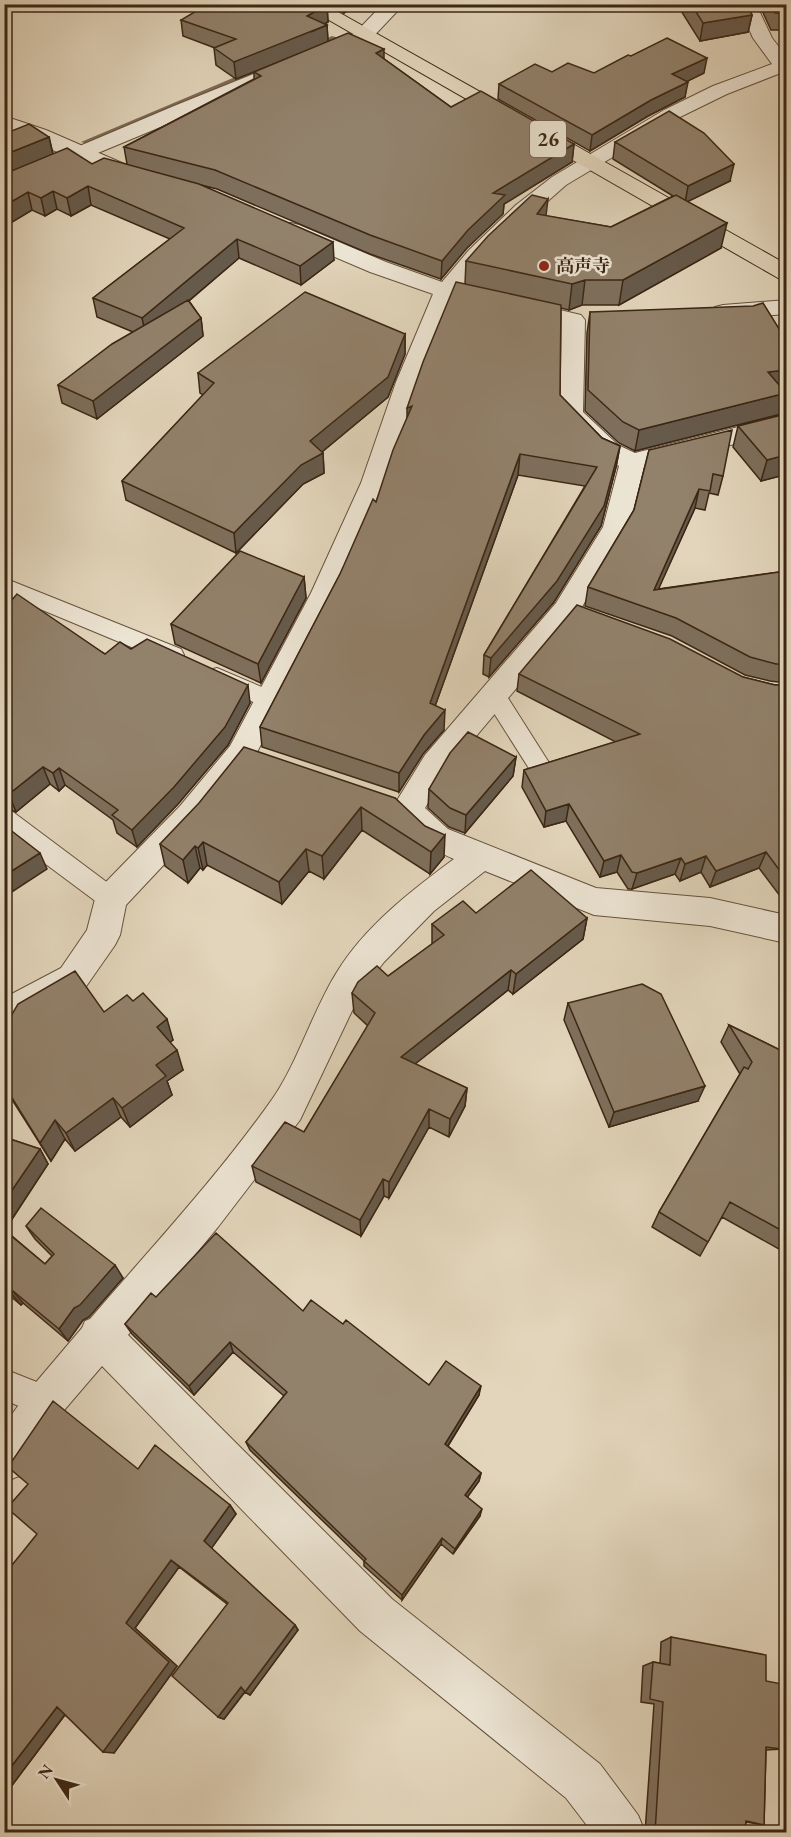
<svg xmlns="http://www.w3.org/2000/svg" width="791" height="1837" font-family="'EB Garamond','Noto Serif JP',serif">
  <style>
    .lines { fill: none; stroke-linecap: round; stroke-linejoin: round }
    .stream { fill: #7e6c56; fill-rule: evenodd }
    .service-casing { stroke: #66523e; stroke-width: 2 }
    .minor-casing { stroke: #66523e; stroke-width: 2 }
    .tertiary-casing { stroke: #66523e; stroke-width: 2 }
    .primary-casing { stroke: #3c2714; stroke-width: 2 }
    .service { fill: #ece4d3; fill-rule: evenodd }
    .minor { fill: #ece4d3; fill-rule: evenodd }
    .tertiary { fill: #ece4d3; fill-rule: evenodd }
    .primary { fill: #e2d5bb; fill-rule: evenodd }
    .wall { fill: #7e6f5c; stroke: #3c2714; stroke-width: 1.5 }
    .shaded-wall { fill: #665a4b; stroke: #3c2714; stroke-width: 1.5 }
    .building { fill: #92816b; stroke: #3c2714; stroke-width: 1.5 }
    .poi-dot { fill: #8f2418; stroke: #ece4d3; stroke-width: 2 }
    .labels { text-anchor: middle; stroke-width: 5; stroke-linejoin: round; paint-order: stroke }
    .far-poi-label { font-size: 18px; font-weight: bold; fill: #3c2714; stroke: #ece4d3; text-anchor: start }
    .shield { fill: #ece4d3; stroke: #71604d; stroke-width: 1.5 }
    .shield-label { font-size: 21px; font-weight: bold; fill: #3c2714 }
  </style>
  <rect width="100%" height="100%" fill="#e2d5bb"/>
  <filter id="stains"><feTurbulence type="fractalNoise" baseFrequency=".00333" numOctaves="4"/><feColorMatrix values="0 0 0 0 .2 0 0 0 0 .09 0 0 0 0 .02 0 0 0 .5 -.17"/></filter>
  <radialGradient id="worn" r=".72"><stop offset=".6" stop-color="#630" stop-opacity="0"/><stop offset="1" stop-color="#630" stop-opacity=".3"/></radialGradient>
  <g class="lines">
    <path class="stream" d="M332 36 339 38 290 61 283 59Z
      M266 64 273 66 88 144 81 142Z"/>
    <defs>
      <path id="service" d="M4 578 181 649 184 655 181 661 173 663 165 661 4 594Z
        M217 668 278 694 281 700 278 706 270 709 262 706 209 682 206 676 209 670Z
        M493 685 501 687 546 758 550 764 546 770 538 773 530 770 485 699 482 693 485 687Z
        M4 809 13 812 120 892 124 899 120 906 111 909 102 906 4 833Z
        M4 1369 57 1390 62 1401 57 1412 46 1417 4 1400Z"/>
      <path id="minor" d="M383 4H404L370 40H356L354 36 356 32Z
        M738 4H756L772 38 786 56V71L727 94 678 118 566 185 532 215 485 260 461 287 476 291 479 296 476 301 468 303 454 299 420 382 387 483 339 593 252 762 202 824 126 905 120 935 115 945 85 988 4 1030V998L61 968 87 930 95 899 99 889 180 806 230 746 311 593 361 483 396 382 433 294 370 272 283 235 280 230 283 225 291 223 299 225 386 262 442 282 469 250 516 205 552 177 664 110 713 86 772 64 753 38Z
        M4 116 46 130 145 173 148 177 145 181C120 188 35 138 4 129Z
        M518 300 581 315 585 320 583 412 618 445 635 453 786 415V431L644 467 629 527 576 617 447 771 425 808 448 829 596 888 710 898 786 915V943L710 926 594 915 485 871 434 911 384 962 361 992 300 1120 218 1227 128 1335 392 1599 600 1764 638 1815 645 1832H592L566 1798 360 1631 102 1366 60 1415 19 1476 4 1482V1425L32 1387 82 1328 85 1321 90 1319C151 1248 219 1175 273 1098 298 1062 313 1010 337 972 365 926 412 890 454 859 429 848 404 835 391 810L425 755 556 603 603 527 619 466 600 457 559 414 561 324 510 312 506 307 510 302Z
        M786 300V314L723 319 715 317 711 312 715 307 723 305Z"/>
      <path id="tertiary" d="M363 30 370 32 372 36 370 40 4 192V178L174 106Z"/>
      <path id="primary" d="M301 4H324L786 264V280L778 278Z"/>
    </defs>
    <use href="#service" class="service-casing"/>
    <use href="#minor" class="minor-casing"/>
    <use href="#tertiary" class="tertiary-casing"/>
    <use href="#primary" class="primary-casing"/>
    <use href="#service" class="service"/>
    <use href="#minor" class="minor"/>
    <use href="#tertiary" class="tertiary"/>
    <use href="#primary" class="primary"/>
  </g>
  <path class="wall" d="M329 4H358L344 13Z
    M678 4H747L752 15 748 32 700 41 678 6Z
    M759 4H786V30H771Z
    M327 5 328 22 324 24 327 25 328 42 384 59 451 107 574 144 572 162 504 204 503 214 467 248 441 279 370 254 217 189 201 185 334 260 301 285 239 258 189 301 201 318 203 336 97 419 62 403 58 385 133 332 97 317 93 298 170 239 91 205 71 216 57 209 45 216 32 210 4 227V134L49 137 53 154 92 164H127L124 147 254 79V72L323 44 236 79 216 65 214 48H215L183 36 181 20Z
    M552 72 594 73H704L687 81 685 97 648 116 590 151 498 99 499 84Z
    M615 142 730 181 688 201 721 248 619 305H582L569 310 561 308 560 395 602 438 620 446 616 467 601 526 554 602 489 677 483 674 484 655 585 486 518 475 435 706 444 730 423 754 399 792 262 747 260 727 340 574 376 502 465 284 466 261 546 216 611 227 673 196 613 159Z
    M590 312 784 390 781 414 635 451 619 443 585 411 587 333Z
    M405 334V354L388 397 322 452 323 453 324 473 303 484 236 553 126 500 122 481 203 395 200 393 198 373Z
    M786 414V477L784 475 761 481 733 447 738 426Z
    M649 450 723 476 718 495 709 493 705 510 695 508 658 589 786 571V683L770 681 745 675 672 636 585 606 588 587 634 510Z
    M304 577 306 598 261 683 175 644 171 624Z
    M4 597 105 654 131 649 250 703 228 745 178 804 137 847 117 833 113 820 65 785 59 791 50 784 16 812 4 808Z
    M519 674 743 677 775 685H786V904L759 868 710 887 701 872 680 881 675 874 632 889H628L617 872 600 877 566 821 544 827 522 787 524 770 616 742 517 691Z
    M516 757 513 776 465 833 449 827 428 808 429 789Z
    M395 798 444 857 430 874 362 830 324 879 309 871 282 904 207 865 203 870 200 868 188 883 165 866 160 844Z
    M476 913 587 918 583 939 513 994 508 990 415 1064 467 1088 465 1106 449 1137 429 1127 389 1198 384 1196 361 1236 256 1182 252 1166 304 1132 368 1026 354 1013 352 993 388 976 432 944V924Z
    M133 1001 173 1040 170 1042 183 1070 167 1081 172 1095 130 1127 121 1117 75 1151 65 1139 51 1161 4 1087V1028L104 1012Z
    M568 1003 698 1101 609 1127 564 1020Z
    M729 1025 786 1053V1253L722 1217 700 1256 652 1227 659 1212 740 1074 721 1042Z
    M4 1137 40 1149 48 1164 5 1230 45 1264 52 1256 35 1239 26 1226 123 1278 89 1317 83 1320 68 1341 23 1303 21 1305 4 1291Z
    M156 1297 303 1311 343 1324 429 1385 479 1395 448 1446 481 1473 479 1481 467 1497 480 1516 453 1554 441 1544 402 1600 364 1566V1561L250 1450 246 1442 284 1396 233 1352 194 1395 132 1334 125 1324Z
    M138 1469 230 1505 236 1514 211 1548 295 1625 298 1630 250 1695 245 1692 224 1719 218 1717 227 1604 179 1567 135 1628 177 1666 114 1753 65 1715 10 1788Z
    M671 1637 766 1681 782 1749 766 1750 764 1825 746 1822 745 1833H645L654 1704 641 1702 643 1666 653 1662 660 1663 661 1642Z"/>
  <path class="shaded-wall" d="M344 4H358L344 13Z
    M327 5 328 22 311 32 327 25 328 42 236 79 234 62 307 16Z
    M752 15 748 32 700 41 703 23Z
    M384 49V67L376 53Z
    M707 58 704 73 670 90 672 74Z
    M688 82 685 97 648 116 590 151 592 135 651 100Z
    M49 137 53 155 4 175V155Z
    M574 144 572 162 504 204 503 214 467 248 441 279 442 261 493 193Z
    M734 164 730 181 685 203 688 186Z
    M88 186 91 205 71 216 67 198Z
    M53 191 57 209 45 216 41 198Z
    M28 192 32 210 4 227V206Z
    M548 199 545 224 537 214Z
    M727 223 721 248 619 305 623 280Z
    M237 239 239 258 146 337 142 318Z
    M333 242 334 260 301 285 300 266Z
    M585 280 582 305 569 310 572 284Z
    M201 318 203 336 97 419 93 401Z
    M405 334V354L388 397 317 456 323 453 324 473 303 484 236 553 234 533 310 441Z
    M786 370V390L763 393 768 372Z
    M786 393 781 414 635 451 639 430Z
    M412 406 407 429V408Z
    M620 446 616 467 601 526 554 602 489 677 491 658Z
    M520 454 518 475 429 723 430 703Z
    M786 455V467L784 475 761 481 767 460Z
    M699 489 695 508 650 608 654 590Z
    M304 577 306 598 261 683 258 664Z
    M248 685 250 703 228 745 178 804 137 847 132 830Z
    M445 710 444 730 423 754 399 792V773L424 735Z
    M516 757 513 776 465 833 466 815Z
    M43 767 50 784 16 812 9 794Z
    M59 768 65 785 59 791 53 773Z
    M569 804 566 821 544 827 546 811Z
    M361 807 362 830 324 879 322 856Z
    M445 835 444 857 430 874 431 852Z
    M203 842 207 865 203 870 198 848Z
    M195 846 200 868 188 883 183 860Z
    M306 849 309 871 282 904 279 882Z
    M766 852 759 868 710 887 716 871Z
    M40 853 47 869 4 897V876Z
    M621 855 617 872 600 877 604 861Z
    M706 856 701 872 680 881 685 864Z
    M681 858 675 874 632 889 637 873Z
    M587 918 583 939 513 994 516 974Z
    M511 970 508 990 400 1076 401 1057Z
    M167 1019 173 1040 163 1048 157 1027Z
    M177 1050 183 1070 167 1081 172 1095 130 1127 122 1108 156 1065Z
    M705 1086 698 1101 609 1127 614 1112Z
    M467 1088 465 1106 449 1137 450 1119Z
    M113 1098 121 1117 75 1151 66 1133Z
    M429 1109V1127L389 1198V1182Z
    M55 1120 65 1139 51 1161 40 1143Z
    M40 1149 48 1164 4 1231V1202Z
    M383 1179 384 1196 361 1236 360 1220Z
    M115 1265 123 1278 89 1317 83 1320 68 1341 59 1329 74 1308Z
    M13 1291 23 1303 21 1305 11 1293Z
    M230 1342 233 1352 194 1395 189 1386Z
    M481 1386 479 1395 444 1452 445 1444Z
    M481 1473 479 1481 464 1502 465 1495Z
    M230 1505 236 1514 211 1549 204 1541Z
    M482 1509 480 1516 453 1554 455 1549Z
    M442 1538 441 1544 402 1600V1595Z
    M171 1560 179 1567 135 1628 177 1666 114 1753 103 1752 126 1623Z
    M295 1625 298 1630 250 1695 245 1692Z
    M241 1687 246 1690 224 1719 218 1717Z
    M57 1707 69 1709 10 1788H4V1776Z"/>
  <path class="building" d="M208 4H326L327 5 307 16 327 25 234 62 214 48 236 39 181 20Z
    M691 4H747L752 15 703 23Z
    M770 4H786V13H775Z
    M348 33 384 49 376 53 451 107 481 91 574 144 493 193 505 195 468 230 442 261 370 235 215 170 124 147 261 76 254 72Z
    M667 38 707 58 672 74 688 82 651 100 592 135 499 84 535 64 552 72 568 63 594 73 628 55 631 56Z
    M669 111 704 133 734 164 688 186 615 142Z
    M29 124 49 137 4 155V134Z
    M67 148 92 164 104 158 199 184 333 242 300 266 237 239 142 318 93 298 184 228 88 186 67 198 53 191 41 198 28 192 4 206V174Z
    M532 195 548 199 537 214 611 227 676 195 727 223 623 280H585L572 284 466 261 488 236Z
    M456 282 561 305 560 395 602 438 620 446 604 506 557 581 491 658 484 655 597 467 520 454 430 703 445 710 424 735 399 773 260 727 340 574 373 499 376 502 393 450 412 406 407 408 423 362Z
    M305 292 405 334 388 377 310 441 323 453 301 465 234 533 122 481 214 383 198 373Z
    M188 300 201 318 93 401 58 385 112 344Z
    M763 303 786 340V370L768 372 786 393 639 430 623 422 588 390 590 312 753 306Z
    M786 414V455L767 460 738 426Z
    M732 430 723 476 713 474 710 491 699 489 654 590 786 571V664H776L750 657 676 618 588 587 634 510 649 450Z
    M240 551 304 577 258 664 171 624Z
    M17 594 105 654 120 642 131 649 147 639 248 685 225 727 174 787 132 830 112 815 118 810 59 768 53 773 43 767 9 794 4 793V597L11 601Z
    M577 605 670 639 743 677 775 685H786V879L766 852 716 871 706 856 685 864 681 858 637 873 632 872 621 855 604 861 569 804 546 811 524 770 640 734 519 674Z
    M468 732 516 757 466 815 450 808 429 789 450 753Z
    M244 747 395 798 425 826 445 835 431 852 361 807 322 856 306 849 279 882 203 842 198 848 195 846 183 860 160 844 199 803Z
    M4 825 40 853 4 876Z
    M531 870 587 918 516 974 511 970 401 1057 467 1088 450 1119 429 1109 389 1182 383 1179 360 1220 252 1166 285 1122 304 1132 375 1013 352 993 358 982 377 966 388 976 444 935 432 924 463 901 476 913Z
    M75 971 104 1012 127 995 133 1001 143 993 167 1019 157 1027 177 1050 156 1065 166 1076 122 1108 113 1098 66 1133 55 1120 40 1143 4 1085V1028L18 1004Z
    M642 984 661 994 705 1086 614 1112 568 1003Z
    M729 1025 786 1053V1233L730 1202 708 1242 659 1212 744 1067 748 1069 752 1062Z
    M4 1137 40 1149 4 1202Z
    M41 1208 115 1265 80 1305 74 1308 59 1329 13 1291 11 1293 4 1287V1230L45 1264 54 1254 26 1226Z
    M216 1233 303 1311 311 1300 343 1324 346 1320 429 1385 446 1361 481 1386 445 1444 481 1473 465 1495 482 1509 455 1549 442 1538 402 1595 364 1561 366 1559 246 1442 287 1392 230 1342 189 1386 125 1324 151 1293 156 1297Z
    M53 1401 138 1469 155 1445 230 1505 204 1541 295 1625 245 1692 241 1687 218 1717 172 1676 228 1603 171 1560 126 1623 169 1662 103 1752 57 1707 4 1776V1575L37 1534 7 1508 28 1484 8 1467Z
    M671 1637 766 1655V1681L782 1684V1749L766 1747 764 1825 746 1821 745 1833H655L663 1702 650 1699 653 1662 670 1665Z"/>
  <circle class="poi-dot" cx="544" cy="266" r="6"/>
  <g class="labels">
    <g class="far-poi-label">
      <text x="556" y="272">高声寺</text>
    </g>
    <rect class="shield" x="530" y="121" width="36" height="36" rx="4.5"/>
    <g class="shield-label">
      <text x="548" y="146">26</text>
    </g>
  </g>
  <rect width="791" height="1837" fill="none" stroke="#e2d5bb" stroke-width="24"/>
  <rect x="6" y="6" width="779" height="1825" fill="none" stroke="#3c2714" stroke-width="3"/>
  <rect x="12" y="12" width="767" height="1813" fill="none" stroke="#3c2714" stroke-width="1.5"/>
  <g transform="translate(57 1780) rotate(306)" stroke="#ece4d3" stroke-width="4.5" paint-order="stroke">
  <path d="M0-4.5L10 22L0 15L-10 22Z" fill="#3c2714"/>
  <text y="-9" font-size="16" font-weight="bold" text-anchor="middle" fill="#3c2714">N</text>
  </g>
  <rect width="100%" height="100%" filter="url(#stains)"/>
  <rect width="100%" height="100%" fill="url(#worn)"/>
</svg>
